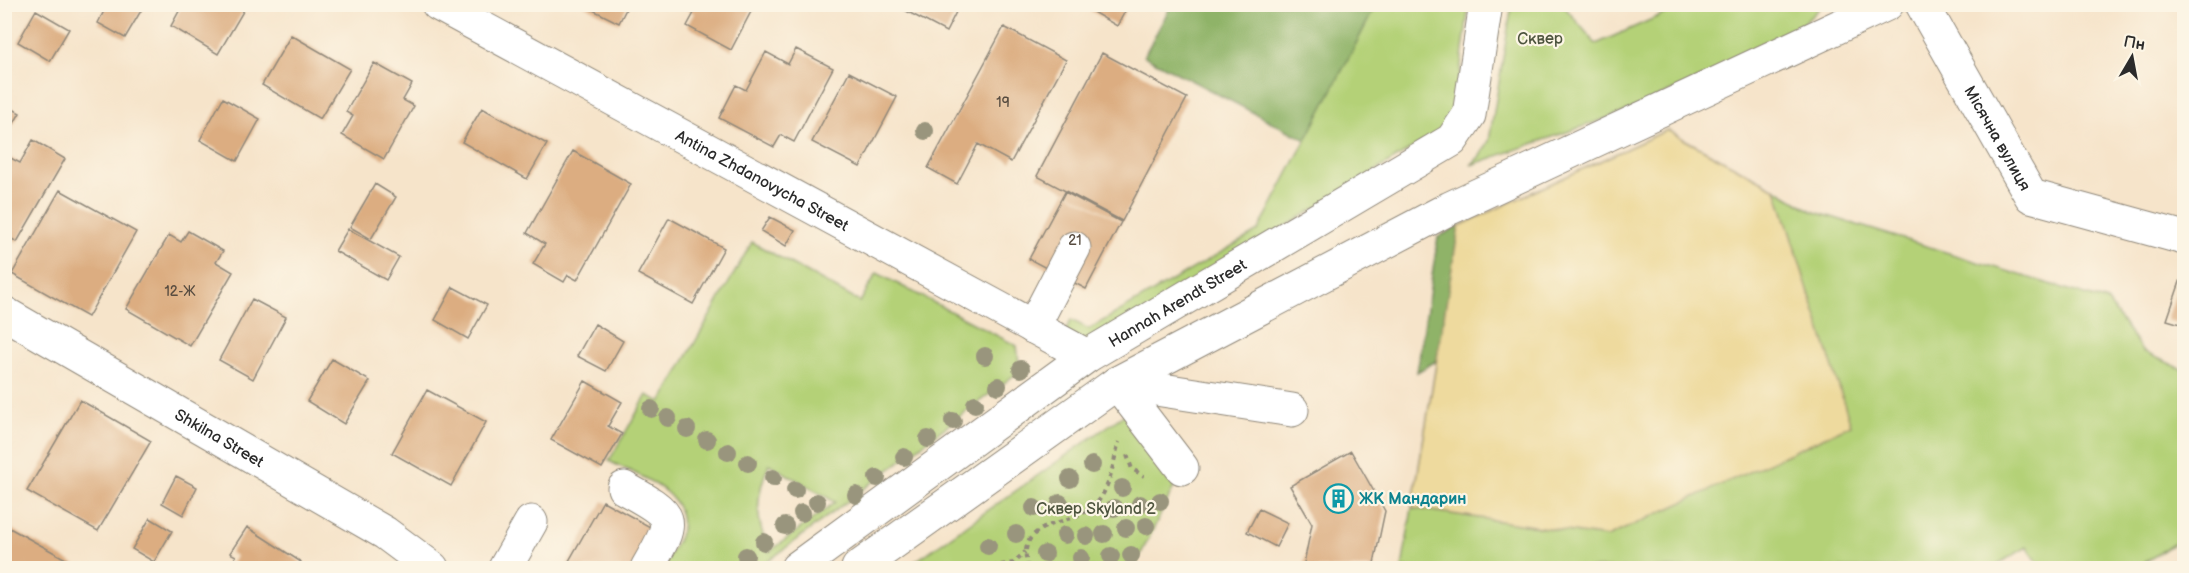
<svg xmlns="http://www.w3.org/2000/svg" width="2189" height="573" font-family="'Balsamiq Sans',sans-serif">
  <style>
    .green { fill: #b4d177; stroke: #707e51; stroke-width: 1.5; fill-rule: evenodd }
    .forest { fill: #8fb368; stroke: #5d6f4a; stroke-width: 1.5 }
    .sand { fill: #eeda9e; stroke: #8c8264; stroke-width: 1.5 }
    .building { fill: #dcad81 }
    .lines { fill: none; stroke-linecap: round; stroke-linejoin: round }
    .minor-casing { stroke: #90887a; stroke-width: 35 }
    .path { stroke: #90887a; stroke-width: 4; stroke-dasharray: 4.5 4.5; stroke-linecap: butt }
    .minor { stroke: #fff; stroke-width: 33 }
    .tree { fill: #99957d }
    .labels { text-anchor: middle; stroke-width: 4.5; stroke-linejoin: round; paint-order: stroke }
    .number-label { font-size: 14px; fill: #574c40 }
    .park-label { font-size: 16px; fill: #4d543e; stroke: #fcf5e5 }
    .street-label { font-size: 16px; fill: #2b2b2b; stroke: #fcf5e5 }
    .culture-label { font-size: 16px; font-weight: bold; fill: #0d838f; stroke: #fcf5e5; text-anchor: start }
  </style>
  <rect width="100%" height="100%" fill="#fcf5e5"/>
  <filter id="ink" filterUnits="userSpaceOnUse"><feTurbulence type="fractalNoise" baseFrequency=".0167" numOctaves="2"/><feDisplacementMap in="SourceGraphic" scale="12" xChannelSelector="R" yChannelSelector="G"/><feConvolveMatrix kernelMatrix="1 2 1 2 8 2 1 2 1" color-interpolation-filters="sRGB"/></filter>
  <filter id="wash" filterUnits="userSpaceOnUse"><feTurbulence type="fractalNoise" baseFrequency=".008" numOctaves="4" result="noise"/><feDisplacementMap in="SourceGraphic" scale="24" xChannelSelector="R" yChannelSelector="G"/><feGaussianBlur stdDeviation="1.35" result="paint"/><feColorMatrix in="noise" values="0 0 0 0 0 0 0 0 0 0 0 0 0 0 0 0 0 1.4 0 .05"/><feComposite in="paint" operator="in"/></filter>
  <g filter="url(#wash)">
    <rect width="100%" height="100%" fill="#f6e4ca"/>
    <path class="green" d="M1376 5H1469L1454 118 1440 131 1089 348 1064 334 1071 320 1089 329 1258 231Z
      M1512 5H1563L1596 44 1684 5H1823L1785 41 1622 113 1471 165 1480 156 1489 141Z
      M1776 189 1812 211 2108 302 2142 351 2184 370V537L2136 568H2042L2027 547 1991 568H1402L1412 508 1607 537 1850 425Z
      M752 242 860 302 877 273 1017 346 1019 363 1025 367 759 568H660C666 558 679 543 681 531 688 490 638 476 609 461L647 395 661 402ZM769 464 835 502 769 552C755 518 755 497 769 464Z
      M1128 412 1178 479 1134 568H924L913 563Z"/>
    <path class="forest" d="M1172 4H1376V5L1306 140 1144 56Z
      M1459 226 1438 360 1417 372 1438 237Z"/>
    <path class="sand" d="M1667 130 1776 189 1851 425 1607 537 1412 508 1459 226Z"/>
    <g id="blocks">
      <path class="building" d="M97 4H145L125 38 98 23 105 9Z
        M183 4H239L245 8 218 54 171 26Z
        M677 4H755L731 50 687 26 694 13Z
        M893 4H960L946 32Z
        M1079 4H1129L1117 26Z
        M583 5H628L619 23Z
        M36 10 69 29 50 61 18 42Z
        M1004 27 1066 60 1011 162 978 144 957 184 928 168Z
        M291 35 350 69 320 119 262 85Z
        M796 49 833 68 794 142 781 135 774 147 719 118 736 85 746 90 766 52 788 64Z
        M1102 53 1187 98 1122 221 1037 176Z
        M374 63 412 84 403 100 414 106 384 159 342 135 353 116 346 112Z
        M849 72 897 97 860 167 812 142Z
        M223 98 260 119 237 161 200 140Z
        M4 104 20 113 4 140Z
        M482 108 547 144 527 179 462 142Z
        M33 140 65 159 17 242 5 235V155L20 163Z
        M573 151 631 184 577 280 568 275 564 282 533 264 545 244 527 233Z
        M375 184 396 197 371 239 350 227Z
        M60 190 136 232 88 317 12 274Z
        M1065 192 1121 222 1086 289 1029 259Z
        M770 217 795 230 786 246 761 231Z
        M669 218 724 248 693 304 638 274Z
        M348 229 399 257 386 280 335 251Z
        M188 231 223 251 216 262 233 272 190 346 126 309 169 235 181 242Z
        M2184 270V325L2167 320Z
        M453 287 487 305 468 339 435 320Z
        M252 299 286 317 253 379 219 360Z
        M595 324 623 341 606 371 577 356Z
        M332 359 370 381 344 424 307 401Z
        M585 381 622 402 608 426 622 434 602 468 551 440Z
        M427 390 486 422 451 486 392 453Z
        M80 400 151 441 98 531 27 491Z
        M1351 451 1385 511 1373 568H1303L1312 524 1290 486Z
        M176 476 197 487 183 515 162 503Z
        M603 501 652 528 638 568H565Z
        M1259 509 1288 523 1276 547 1247 532Z
        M150 518 172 531 154 562 132 549Z
        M4 525 82 568H4Z
        M247 527 301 562 296 568H229L236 556 230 553Z"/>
    </g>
  </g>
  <g filter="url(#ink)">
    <use href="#blocks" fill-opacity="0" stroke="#90887a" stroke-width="1.5"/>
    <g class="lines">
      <defs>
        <g id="minor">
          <path id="s1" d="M438 4 1087 356"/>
          <path id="s2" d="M1922 4 2031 196 2184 238"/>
          <path id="s3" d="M4 313 385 533 432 568"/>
          <path d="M1033 327 1074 248"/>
          <path d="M1117 383 1292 410"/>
          <path d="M1117 383 1182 468"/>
          <path d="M624 488C675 516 677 517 647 568"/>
          <path d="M505 568 531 522"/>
          <path id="s4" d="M797 568 1087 356 1452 140 1469 115 1486 4"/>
          <path d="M858 568 1117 383 1450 208 1887 4"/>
        </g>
      </defs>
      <use href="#minor" class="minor-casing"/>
      <path class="path" d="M1127 455 1132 469 1144 476
        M983 568 1013 563 1025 552
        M1028 568C1014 519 1070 527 1094 506 1110 491 1113 462 1119 442"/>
      <use href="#minor" class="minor"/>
    </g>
    <g class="tree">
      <circle cx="925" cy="131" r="9"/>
      <circle cx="985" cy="356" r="9"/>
      <circle cx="1021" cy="369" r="9"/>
      <circle cx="998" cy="386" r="9"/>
      <circle cx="975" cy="404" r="9"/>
      <circle cx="651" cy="409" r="9"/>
      <circle cx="668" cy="418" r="9"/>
      <circle cx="953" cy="421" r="9"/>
      <circle cx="687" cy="429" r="9"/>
      <circle cx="928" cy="439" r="9"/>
      <circle cx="707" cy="440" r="9"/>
      <circle cx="728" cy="452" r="9"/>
      <circle cx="904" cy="457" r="9"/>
      <circle cx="748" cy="463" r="9"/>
      <circle cx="1092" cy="465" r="9"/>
      <circle cx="773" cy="478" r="9"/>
      <circle cx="877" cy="478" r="9"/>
      <circle cx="1070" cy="479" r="9"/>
      <circle cx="1122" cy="488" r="9"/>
      <circle cx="795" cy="490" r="9"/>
      <circle cx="856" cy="495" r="9"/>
      <circle cx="1160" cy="501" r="9"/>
      <circle cx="817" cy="502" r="9"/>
      <circle cx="1060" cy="503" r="9"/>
      <circle cx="1140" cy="504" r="9"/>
      <circle cx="1034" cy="508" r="9"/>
      <circle cx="1114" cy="508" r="9"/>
      <circle cx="802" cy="513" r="9"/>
      <circle cx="785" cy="526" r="9"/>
      <circle cx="1146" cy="526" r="9"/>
      <circle cx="1126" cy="528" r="9"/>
      <circle cx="1016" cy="534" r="9"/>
      <circle cx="1104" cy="534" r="9"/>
      <circle cx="1065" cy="535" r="9"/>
      <circle cx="1086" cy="536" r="9"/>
      <circle cx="764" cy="542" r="9"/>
      <circle cx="988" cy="546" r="9"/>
      <circle cx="1045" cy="554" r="9"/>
      <circle cx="1131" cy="555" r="9"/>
      <circle cx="746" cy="556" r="9"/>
      <circle cx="1111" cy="556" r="9"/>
      <circle cx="1081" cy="558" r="9"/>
    </g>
  </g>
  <defs>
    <symbol id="building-ring" viewBox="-11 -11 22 22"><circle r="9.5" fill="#fcf5e5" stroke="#0f9aa8" stroke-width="1.5"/><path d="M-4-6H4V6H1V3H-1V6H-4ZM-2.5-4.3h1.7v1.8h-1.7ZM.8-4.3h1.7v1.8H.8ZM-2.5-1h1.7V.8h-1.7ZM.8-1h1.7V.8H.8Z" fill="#0f9aa8"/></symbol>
  </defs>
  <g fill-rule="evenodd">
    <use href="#building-ring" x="1322" y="482" width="33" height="33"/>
  </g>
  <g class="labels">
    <g class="number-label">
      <text x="1003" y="107">19</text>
      <text x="1075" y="245">21</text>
      <text x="180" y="296">12-Ж</text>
    </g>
    <g class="park-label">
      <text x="1540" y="44">Сквер</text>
      <text x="1096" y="514">Сквер Skyland 2</text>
    </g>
    <g class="street-label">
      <text dy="6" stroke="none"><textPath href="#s2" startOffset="154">Місячна вулиця</textPath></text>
      <text dy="6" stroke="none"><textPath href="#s1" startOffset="369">Antina Zhdanovycha Street</textPath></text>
      <text dy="6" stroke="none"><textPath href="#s4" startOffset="464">Hannah Arendt Street</textPath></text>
      <text dy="6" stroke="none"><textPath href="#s3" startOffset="249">Shkilna Street</textPath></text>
    </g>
    <g class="culture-label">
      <text x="1359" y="504">ЖК Мандарин</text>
    </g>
  </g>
  <rect width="2189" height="573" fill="none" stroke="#fcf5e5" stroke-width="24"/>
  <g transform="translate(2132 57) rotate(10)" stroke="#fcf5e5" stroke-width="4.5" paint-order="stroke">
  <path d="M0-4.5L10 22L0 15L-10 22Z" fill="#2b2b2b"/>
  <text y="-9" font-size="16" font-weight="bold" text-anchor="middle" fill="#2b2b2b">Пн</text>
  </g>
</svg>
